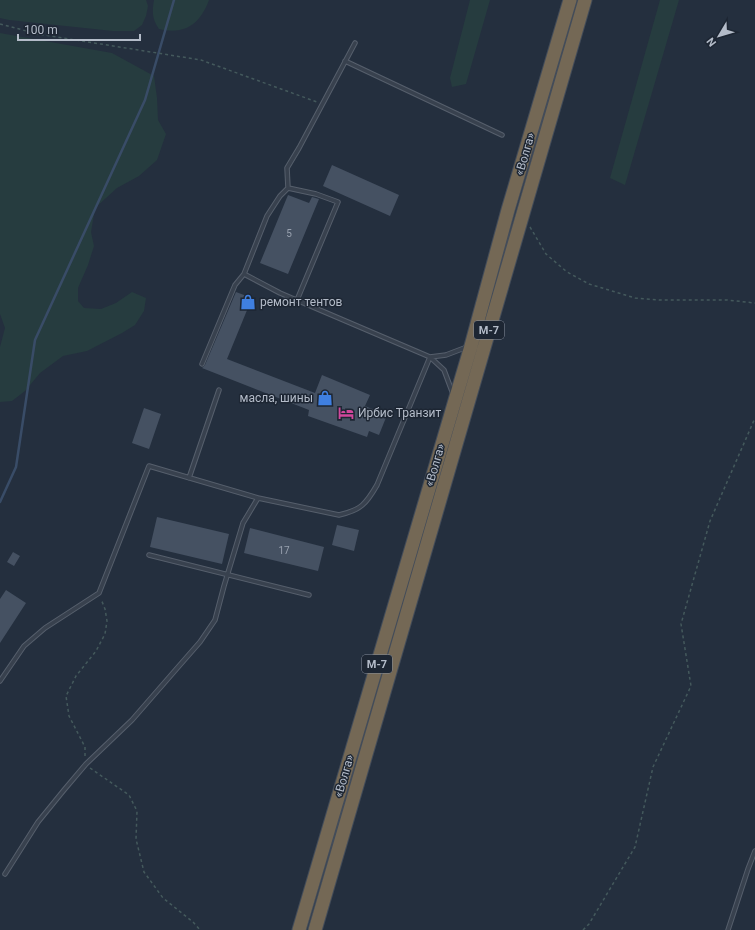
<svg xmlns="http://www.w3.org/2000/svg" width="755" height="930" font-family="Roboto,sans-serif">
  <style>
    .green { fill: #263c3f }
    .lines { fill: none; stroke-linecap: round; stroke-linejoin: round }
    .stream { stroke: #394c67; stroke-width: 2.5 }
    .building { fill: #455162 }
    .lane-casing { stroke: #565f6c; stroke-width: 5.5 }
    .highway-casing { stroke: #434c59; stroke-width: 15 }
    .path { stroke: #44595c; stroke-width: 1.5; stroke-dasharray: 3 3; stroke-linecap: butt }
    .lane { stroke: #38414e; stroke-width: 3.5 }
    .highway { stroke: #746855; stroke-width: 13 }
    .labels { text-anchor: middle; stroke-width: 3; stroke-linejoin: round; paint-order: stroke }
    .number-label { font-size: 10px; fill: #98a1af }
    .shield { fill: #1d2633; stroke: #878f9c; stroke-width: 1 }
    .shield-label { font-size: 11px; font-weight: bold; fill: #b4bcc9 }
    .street-label { font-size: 12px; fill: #b4bcc9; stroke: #1d2633 }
    .poi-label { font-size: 12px; fill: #b4bcc9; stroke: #1d2633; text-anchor: start }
  </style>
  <rect width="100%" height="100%" fill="#242f3e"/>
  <path class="green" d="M0 0H146L148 6 146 16 142 25 134 31H113L9 20 0 18Z
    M154 0H209C200 25 184 35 159 29 152 19 152 12 154 0Z
    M470 0H490L466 84 452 87 450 78Z
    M660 0H679L625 185 610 178Z
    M0 33 112 53 154 76 157 98 158 120 166 134 157 160 139 176 117 188 95 208 91 232 94 246 88 265 78 288V301L84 308 101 309 116 303 132 292 146 298 144 311 135 325 122 333 87 351 63 356 40 373 25 391 12 401 0 402V347L5 328 0 314Z"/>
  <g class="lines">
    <path class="stream" d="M0 502 16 467 35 340 145 100 174 0"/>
  </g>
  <path class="building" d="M332 165 399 195 390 216 323 186Z
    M288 195 309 203 312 197 319 199 288 274 260 263Z
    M236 292 252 298 227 359 315 393 322 375 370 395 365 406 387 415 379 435 369 431 367 437 308 416 309 410 202 368 205 365Z
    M144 408 161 414 149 449 132 443Z
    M157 517 229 534 222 564 150 547Z
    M337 525 359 530 354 551 332 545Z
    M250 528 324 547 318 571 244 553Z
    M13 552 20 556 14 566 7 562Z
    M6 590 26 603 0 643V599Z"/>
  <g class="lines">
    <defs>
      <path id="lane" d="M345 61 502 135
        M288 188 287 168 299 148 355 43
        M297 300 338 202 316 194 288 188 280 196 267 216 244 274 280 293 430 357 444 370 453 394
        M430 357 446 355 467 347
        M202 364 235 285 244 274
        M189 478 219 390
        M149 555 309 595
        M0 681 24 646 45 628 99 593 149 466 258 498 339 515C361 510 366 504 377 485L430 357
        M5 874 38 822 64 790 86 764 132 720 179 666 200 642 215 620 224 586 243 523 258 498
        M728 930 748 869 755 851"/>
      <path id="highway" d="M299 930 471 346 508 210 570 0
        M315 930 585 0"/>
    </defs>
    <use href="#lane" class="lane-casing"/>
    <use href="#highway" class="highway-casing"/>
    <path class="path" d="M0 24 38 34 201 60 317 102
      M530 227 546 254 567 272 589 284 635 298 660 300H727L755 303
      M85 756V747L69 716 66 696 76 676 96 651 105 634 107 621 105 609 101 599
      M90 768 129 795 137 811 136 839 144 872 163 898 193 922 200 930
      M583 930 589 924 635 847 653 767 691 686 681 624 710 521 755 418"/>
    <use href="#lane" class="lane"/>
    <use href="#highway" class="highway"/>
  </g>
  <defs>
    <symbol id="shop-bare" viewBox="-9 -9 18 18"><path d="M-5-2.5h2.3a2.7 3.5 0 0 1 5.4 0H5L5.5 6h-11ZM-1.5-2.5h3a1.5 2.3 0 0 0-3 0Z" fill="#3f7fe0" stroke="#1d2633" stroke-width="2.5" paint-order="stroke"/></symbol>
    <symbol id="hotel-bare" viewBox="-9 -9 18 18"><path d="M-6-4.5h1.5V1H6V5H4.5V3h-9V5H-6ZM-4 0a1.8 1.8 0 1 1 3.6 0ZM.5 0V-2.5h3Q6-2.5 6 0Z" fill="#d1479c" stroke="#1d2633" stroke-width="2.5" paint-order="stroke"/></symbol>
  </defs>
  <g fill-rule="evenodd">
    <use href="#shop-bare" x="237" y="291" width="22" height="22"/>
    <use href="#shop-bare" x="314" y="387" width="22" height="22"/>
    <use href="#hotel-bare" x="335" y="402" width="22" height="22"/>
  </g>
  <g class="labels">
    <g class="number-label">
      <text x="289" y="237">5</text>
      <text x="284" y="554">17</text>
    </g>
    <g class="shield">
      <rect x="474" y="321" width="30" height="18" rx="3"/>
      <rect x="362" y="655" width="30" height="18" rx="3"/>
    </g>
    <g class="shield-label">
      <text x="489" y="334">М-7</text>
      <text x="377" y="668">М-7</text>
    </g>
    <g class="street-label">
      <text transform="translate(525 154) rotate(-74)" y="4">«Волга»</text>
      <text transform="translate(435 465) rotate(-74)" y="4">«Волга»</text>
      <text transform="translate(344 776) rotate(-74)" y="4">«Волга»</text>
    </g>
    <g class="poi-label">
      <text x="260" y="306">ремонт тентов</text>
      <text x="313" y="402" text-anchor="end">масла, шины</text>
      <text x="358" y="417">Ирбис Транзит</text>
    </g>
  </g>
  <g transform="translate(719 36) rotate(232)" stroke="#1d2633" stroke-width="3" paint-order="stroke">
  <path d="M0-3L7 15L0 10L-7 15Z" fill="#b4bcc9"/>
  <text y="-6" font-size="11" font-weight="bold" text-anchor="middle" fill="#b4bcc9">N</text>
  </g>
  <path d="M18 34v6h122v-6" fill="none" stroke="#b4bcc9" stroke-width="2"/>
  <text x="24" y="34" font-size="12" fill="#b4bcc9" stroke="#1d2633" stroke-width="3" paint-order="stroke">100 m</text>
</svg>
